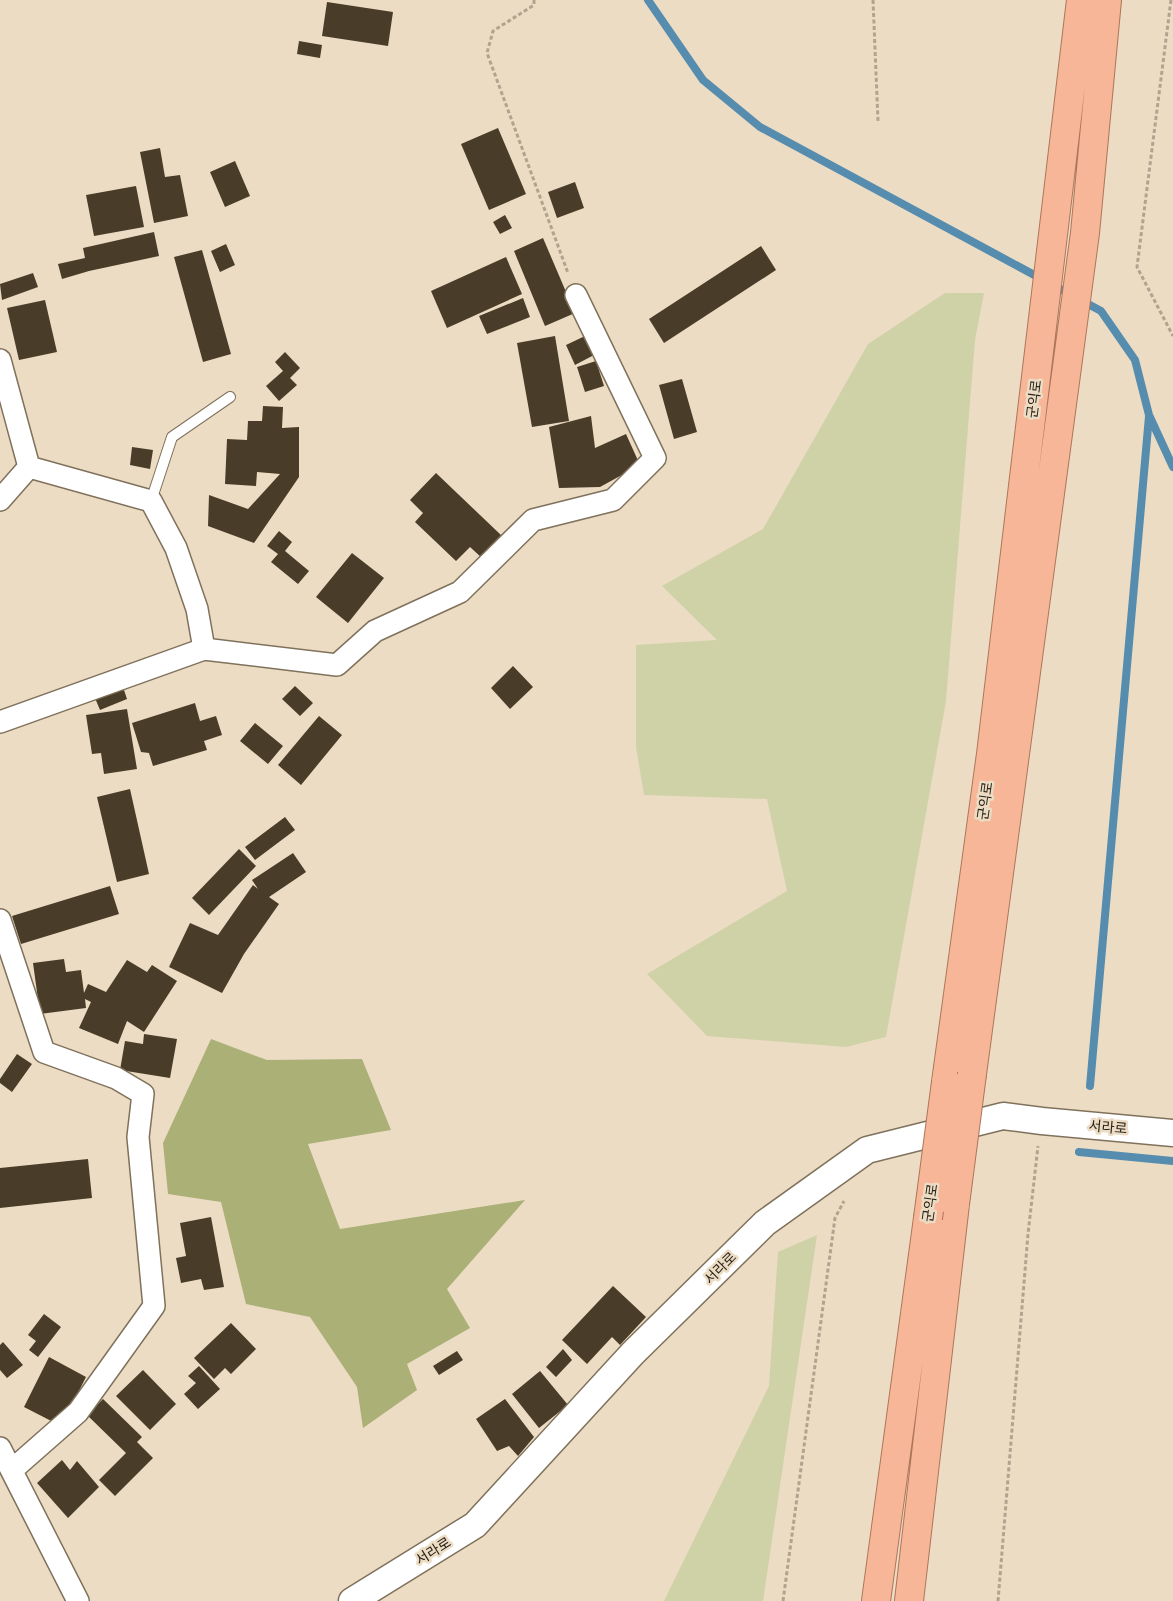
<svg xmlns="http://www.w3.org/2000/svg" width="1173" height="1601" font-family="Inter,'Noto Sans KR',sans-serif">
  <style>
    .green { fill: #ced2a6 }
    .forest { fill: #abb077 }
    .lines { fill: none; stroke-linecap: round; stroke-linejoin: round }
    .stream { stroke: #568cae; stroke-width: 8 }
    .building { fill: #493c28 }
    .service-casing { stroke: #7f715b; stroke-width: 12 }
    .minor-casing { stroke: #7f715b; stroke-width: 24 }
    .tertiary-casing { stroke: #7f715b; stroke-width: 29 }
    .trunk-casing { stroke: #ad765a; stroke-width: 30 }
    .path { stroke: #b0a390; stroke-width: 3; stroke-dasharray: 4 2.5; stroke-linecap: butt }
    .service { stroke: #fff; stroke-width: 10 }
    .minor { stroke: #fff; stroke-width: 21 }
    .tertiary { stroke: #fff; stroke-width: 26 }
    .trunk { stroke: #f7b697; stroke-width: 28 }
    .trunk-bridge-casing { stroke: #ad765a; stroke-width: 30; stroke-linecap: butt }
    .trunk-bridge { stroke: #f7b697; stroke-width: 28 }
    .labels { text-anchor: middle; stroke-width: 5; stroke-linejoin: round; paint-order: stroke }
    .street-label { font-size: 14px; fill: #282219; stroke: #ecdcc4 }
  </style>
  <rect width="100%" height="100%" fill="#ecdcc4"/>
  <path class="green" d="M945 293H984L975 340 946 701 886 1037 846 1047 707 1036 647 974 787 891 767 799 644 795 636 747V645L717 640 662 586 763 529 868 344Z
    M817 1235 763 1601H664L769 1386 778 1252Z"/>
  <path class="forest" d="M211 1039 267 1060 362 1059 391 1130 308 1144 340 1229 525 1200 447 1289 470 1328 407 1364 417 1390 363 1428 357 1387 310 1317 246 1304 221 1202 168 1194 163 1143Z"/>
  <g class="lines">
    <path class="stream" d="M648 0 703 80 760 127 1101 311 1135 360 1149 415 1173 467
      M1090 1086 1149 416
      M1079 1152 1173 1161"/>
  </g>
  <path class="building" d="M327 2 393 12 388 46 322 36Z
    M299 41 322 45 320 58 297 54Z
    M498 128 526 194 489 210 461 144Z
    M160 148 165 177 180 175 188 216 154 223 140 152Z
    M235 161 250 196 225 207 210 172Z
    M575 182 584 208 557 218 548 192Z
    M136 186 144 227 94 236 86 195Z
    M505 215 512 228 500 234 493 222Z
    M154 232 159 256 89 271 62 279 58 264 85 258 83 248Z
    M543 238 575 313 545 326 514 251Z
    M226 244 235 265 220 272 211 251Z
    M761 246 776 270 664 343 649 319Z
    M202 250 231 354 203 362 174 257Z
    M506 257 522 294 447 328 431 291Z
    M33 273 38 287 2 300 0 284Z
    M523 298 530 317 487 334 479 316Z
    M45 300 57 352 19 360 7 308Z
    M555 336 569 421 532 427 517 343Z
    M585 336 594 355 575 365 566 345Z
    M285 352 300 368 290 378 297 385 279 401 266 386 283 371 275 362Z
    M596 361 604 386 585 392 577 367Z
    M682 379 697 432 674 439 659 385Z
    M263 406 283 407 282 428 299 427V477L254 543 208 526 209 495 248 509 280 474 257 472 256 486 225 484 227 439 247 440 248 421H262Z
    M591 416 595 448 626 434 640 465 600 487 559 488 549 427Z
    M132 447 153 450 150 469 130 465Z
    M436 473 502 536 482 558 470 547 456 561 415 522 423 513 410 500Z
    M279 531 292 542 285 551 309 571 298 584 271 562 278 554 267 546Z
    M352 553 384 578 348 623 316 597Z
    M513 666 533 687 510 709 491 688Z
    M295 686 313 703 300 716 282 699Z
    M123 687 127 699 100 710 95 698Z
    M195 703 200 721 216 716 222 735 204 741 207 750 153 766 149 753 141 752 132 723Z
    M127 709 137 769 104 774 101 753 92 754 86 715Z
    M319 716 342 735 301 785 278 765Z
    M255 723 283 746 268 764 240 741Z
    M130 789 149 874 117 882 97 797Z
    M285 817 295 830 255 860 245 847Z
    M239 849 256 866 209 915 192 898Z
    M293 853 306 872 269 897 279 904 244 954 222 993 169 967 190 923 218 935 253 885 258 889 252 880Z
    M110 886 119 914 21 944 12 916Z
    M64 959 66 972 81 970 84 993 88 984 106 992 127 960 147 972 152 965 177 981 144 1032 127 1021 118 1044 79 1028 91 1002 85 999 86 1008 40 1014 33 963Z
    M144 1034 177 1039 170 1078 120 1070 125 1041 143 1044Z
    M17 1054 32 1064 12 1092 0 1083V1079Z
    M88 1159 92 1198 0 1208V1168Z
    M211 1217 224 1287 204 1290 201 1279 181 1283 176 1258 186 1256 180 1223Z
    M613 1286 646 1317 620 1345 612 1337 587 1364 562 1340Z
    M44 1314 61 1327 38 1357 29 1350 36 1341 28 1335Z
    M231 1323 256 1349 231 1374 225 1368 214 1379 194 1358Z
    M3 1342 23 1365 7 1378 0 1370V1345Z
    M563 1349 572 1360 556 1377 546 1367Z
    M457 1351 463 1360 439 1375 433 1366Z
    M49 1357 86 1377 61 1426 24 1407Z
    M199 1366 220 1389 198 1409 184 1394 196 1383 188 1376Z
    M143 1370 176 1404 150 1430 116 1396Z
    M540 1371 568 1405 539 1428 512 1394Z
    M103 1399 142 1437 137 1442 153 1458 115 1496 99 1480 126 1453 87 1415Z
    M505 1399 534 1437 518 1456 509 1446 497 1451 476 1419Z
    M62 1460 70 1470 77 1461 99 1487 68 1518 37 1483Z"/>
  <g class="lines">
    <defs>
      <path id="service" d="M151 501 172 437 230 397"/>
      <path id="minor" d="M0 360 29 467 0 500
        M29 467 151 501 176 548 197 609 204 649
        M0 722 204 649 337 665 375 631 460 592 533 520 613 500 655 458 576 295
        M0 920 44 1052 116 1078 143 1094 138 1137 154 1306 78 1412 12 1470
        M0 1448 78 1601"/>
      <path id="tertiary" d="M352 1601 475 1525 633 1353 765 1223 867 1150 1003 1116 1042 1121 1173 1133"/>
      <path id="trunk" d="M972 1074 1085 233 1107 0
        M946 1082 991 754 1081 0
        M876 1601 928 1218
        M909 1601 955 1204"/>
    </defs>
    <use href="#service" class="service-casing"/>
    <use href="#minor" class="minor-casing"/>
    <use href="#tertiary" class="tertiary-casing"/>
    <use href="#trunk" class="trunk-casing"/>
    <path class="path" d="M534 0V5L493 31 487 53 568 273
      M873 0 878 121
      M1171 0 1137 267 1173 336
      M783 1601 835 1218 844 1201
      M998 1601 1028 1234 1038 1146"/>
    <use href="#service" class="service"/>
    <use href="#minor" class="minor"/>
    <use href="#tertiary" class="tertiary"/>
    <use href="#trunk" class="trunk"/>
    <defs>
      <path id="trunk-bridge" d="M955 1204 972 1074
        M928 1218 946 1082"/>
    </defs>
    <use href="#trunk-bridge" class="trunk-bridge-casing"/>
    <use href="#trunk-bridge" class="trunk-bridge"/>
  </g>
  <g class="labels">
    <g class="street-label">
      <text transform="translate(1034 399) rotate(-83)" y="5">군익로</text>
      <text transform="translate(985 801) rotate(-82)" y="5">군익로</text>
      <text transform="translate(1108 1127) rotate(5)" y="5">서라로</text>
      <text transform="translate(930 1203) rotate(-82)" y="5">군익로</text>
      <text transform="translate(720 1268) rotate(-45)" y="5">서라로</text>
      <text transform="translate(433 1551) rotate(-32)" y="5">서라로</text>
    </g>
  </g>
</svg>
